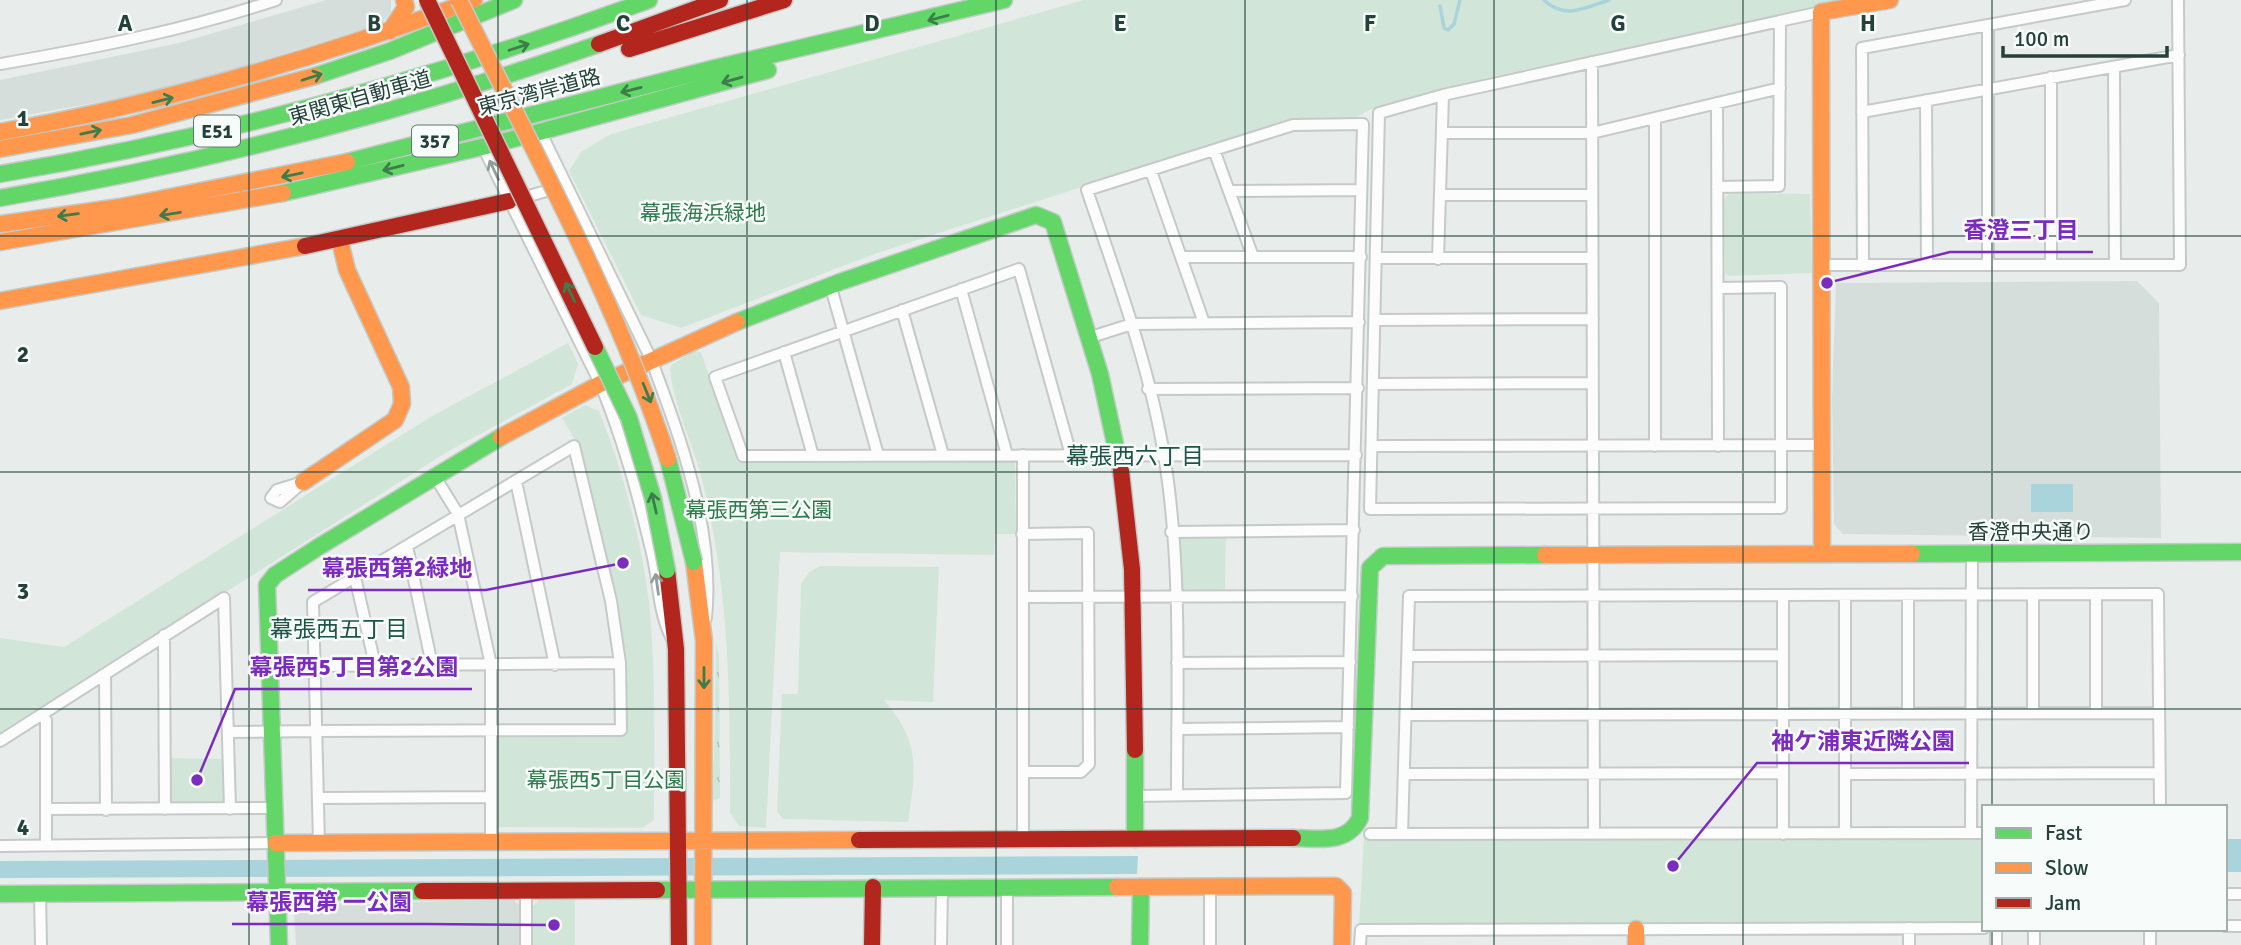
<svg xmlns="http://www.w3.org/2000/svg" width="2241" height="945" font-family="Signika,'Noto Sans JP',sans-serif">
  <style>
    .built { fill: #d6dedb }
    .grass { fill: url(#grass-tufts) }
    .green { fill: #d1e6d8 }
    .water { fill: #a9d4db }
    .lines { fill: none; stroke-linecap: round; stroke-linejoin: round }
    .stream { stroke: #a9d4db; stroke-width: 3.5 }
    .street-casing { stroke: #c5cac8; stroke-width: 14 }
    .fast-casing { stroke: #c3cbc8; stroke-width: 19 }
    .slow-casing { stroke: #c3cbc8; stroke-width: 19 }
    .jam-casing { stroke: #c3cbc8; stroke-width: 19 }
    .street { stroke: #fcfcfc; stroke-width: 10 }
    .fast { stroke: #63d668; stroke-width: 16 }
    .slow { stroke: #ff974d; stroke-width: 16 }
    .jam { stroke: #b3261e; stroke-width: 16 }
    .fast-bridge-casing { stroke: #c3cbc8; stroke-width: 19; stroke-linecap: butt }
    .slow-bridge-casing { stroke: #c3cbc8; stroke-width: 19; stroke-linecap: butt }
    .jam-bridge-casing { stroke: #c3cbc8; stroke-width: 19; stroke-linecap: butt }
    .fast-bridge { stroke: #63d668; stroke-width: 16 }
    .slow-bridge { stroke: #ff974d; stroke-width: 16 }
    .jam-bridge { stroke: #b3261e; stroke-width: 16 }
    .oneway { stroke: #3d7d4c }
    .oneway2 { stroke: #909f9b }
    .grid { fill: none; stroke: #24423a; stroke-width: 2; stroke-opacity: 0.55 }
    .labels { text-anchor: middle; stroke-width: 5; stroke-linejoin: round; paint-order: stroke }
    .shield { fill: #f7fbf9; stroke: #637a73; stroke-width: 2 }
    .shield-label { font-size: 19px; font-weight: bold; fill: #24423a }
    .street-label { font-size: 21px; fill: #24423a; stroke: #f7fbf9 }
    .park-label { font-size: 21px; fill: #2d7a4b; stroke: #f7fbf9 }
    .neighbourhood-label { font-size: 23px; fill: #1f5548; stroke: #f7fbf9 }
    .grid-label { font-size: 23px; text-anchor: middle; font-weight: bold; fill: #24423a; stroke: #f7fbf9; stroke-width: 5; stroke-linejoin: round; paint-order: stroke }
    .leader { fill: none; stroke: #7b2cbf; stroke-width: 2.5 }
    .callout-dot { fill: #7b2cbf; stroke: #f7fbf9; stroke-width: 2.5 }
    .callout-label { font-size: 23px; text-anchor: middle; font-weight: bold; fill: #7b2cbf; stroke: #f7fbf9; stroke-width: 5; stroke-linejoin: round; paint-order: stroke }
  </style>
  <defs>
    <pattern id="grass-tufts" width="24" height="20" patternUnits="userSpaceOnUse" patternTransform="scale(1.75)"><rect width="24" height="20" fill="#d1e6d8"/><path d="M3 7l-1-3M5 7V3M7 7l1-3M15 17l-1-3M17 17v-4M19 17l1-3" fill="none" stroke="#b3c6ba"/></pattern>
  </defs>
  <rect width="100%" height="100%" fill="#e8edeb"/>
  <path class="built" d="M326 0H391V12L382 23 213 76 138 95 0 120V80L179 43Z
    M2137 281 2159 303 2161 538 1843 534 1834 524 1832 398 1836 283Z
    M514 900 520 906V945H296L294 910 299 904Z"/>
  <path class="grass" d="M716 641 719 656 720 798 710 802 714 759Z"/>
  <path class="green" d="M1084 0H1856L1494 76 1371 109 1353 119 1290 120 877 253 681 328 641 315 569 171 581 152 611 134Z
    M1730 193 1810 194 1812 273 1728 276 1725 273 1724 199Z
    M568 343 578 364 572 384 447 452 0 735V638L64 647 432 416Z
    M694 351 701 352 738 462 1015 461 1016 534H995L994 555 780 552 766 828 739 826 730 813C730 696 730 587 700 472 693 446 667 387 671 365Z
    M585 405 599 411C624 474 643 544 650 612 656 680 654 751 654 820L642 828 497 827 495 734 623 732 611 596 575 440 562 418Z
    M1179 534 1226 535 1225 592H1181L1177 585Z
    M820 566 939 567 933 702 884 700C921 743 916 768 908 822L783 819 777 812 782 694H798L801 584 809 572Z
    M169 758 224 759 226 801 172 804 168 800Z
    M1984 837V923L1359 925 1364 838Z
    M575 899V945H533V906L539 900Z"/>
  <path class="water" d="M2031 484H2073V512H2031Z
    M2225 839H2241V872H2225Z
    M1138 856 1137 874 0 878V861Z"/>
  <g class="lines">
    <path class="stream" d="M1544 0C1564 20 1585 8 1609 0
      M1440 6 1444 28 1448 30 1454 24 1460 0"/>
    <defs>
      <path id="street" d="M1592 62 1594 833
        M0 64C94 48 185 30 276 0
        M2114 67 2115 265
        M2051 77V265
        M1926 100 1927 265
        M1717 103 1718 446
        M1862 112 2179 55
        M1655 118V446
        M541 133 651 359C681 440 715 530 706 618
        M1442 133H1592L1780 88
        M483 147 600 383C623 438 638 495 652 553 659 582 658 610 671 637
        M1214 150 1253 257
        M1151 171 1204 323
        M1717 187 1779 186 1780 21
        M1229 191 1361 190
        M1440 195H1592
        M518 199 557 188
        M1182 257H1361
        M1376 258H1592
        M1438 259 1443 95
        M1822 265H2180L2178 0
        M1988 265V25
        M1863 266 1862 48 2125 0
        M830 284 878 455
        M1718 288 1781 287V508L1370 509 1379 113 1443 95 1821 12
        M961 289 1007 455
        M902 310 943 455
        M1375 320 1593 319
        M1091 337 1132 324 1359 322
        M784 352 813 456
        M1374 384 1593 383
        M1148 389 1358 388
        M1372 446 1822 445
        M1023 455V840
        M1071 455 1019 269 715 377 743 456 1356 455
        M434 475 458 514 491 665V841
        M516 481 555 665
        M303 482 280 502 271 498 277 490Z
        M1171 532 1354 530
        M1022 534 1088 533 1089 764 1081 772H1024
        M407 546 432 665
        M355 577 375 665
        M1908 595V713
        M1024 597 1352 596
        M224 598 230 809
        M164 635 165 809
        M1408 656 1783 655
        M1177 663 1350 662
        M315 666 620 663
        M105 674 106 810
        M2033 713V595
        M2096 713V594
        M42 715 46 720V845
        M1406 715 2159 713
        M1177 729 1348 727
        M228 732 317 731 621 730 620 663 611 601 574 446 313 602 319 843
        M0 741 224 598
        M1405 774 1783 773
        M1846 774 2159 773
        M1135 796 1346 793 1363 124 1293 125 1087 190C1116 276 1149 364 1164 455 1182 561 1177 686 1177 794
        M319 798 491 797
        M46 809 275 808
        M1845 833V595
        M1971 833 1972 553
        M1370 834 1984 833
        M1402 834 1409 596 2158 594 2160 807
        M1783 834V595
        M0 846 276 843
        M526 890V945
        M40 894 41 945
        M2225 894H2241
        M2225 926H2241
        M1909 928V945
        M2034 929V945
        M2150 929V945
        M941 945 942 887
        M1007 945V887
        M1210 945V888
        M1360 945 1361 930 1984 928
        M1996 945V929"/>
      <path id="fast" d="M315 76 390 51 514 0
        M347 162 715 68 1004 0
        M0 174C223 137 437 78 649 0
        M283 193 495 144 768 70
        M0 198C204 163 403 113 599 44
        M737 322 840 282 1036 215 1053 222 1100 374 1121 471
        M1912 554 2241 552
        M1293 838C1319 838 1347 845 1360 818L1370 568 1383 556 1545 555
        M1135 839V750
        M657 890 1117 887
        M0 894 422 891
        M279 945 267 585 275 575 320 546 501 437
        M1140 945 1141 887"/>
      <path id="slow" d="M390 31 406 7 404 0
        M0 132C163 103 319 58 474 0
        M0 149 132 125 315 76
        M0 224 120 207 347 162
        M0 242 283 193
        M0 301 305 246
        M501 437 600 384 737 322
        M303 482 395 420 402 404 401 387 347 270 340 241
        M1822 553 1821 12 1890 0
        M1545 555 1912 554
        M694 562 704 641 703 945
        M276 843 859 840
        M1117 887 1336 886 1343 893 1342 945
        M1636 929V945"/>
      <path id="jam" d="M599 44 720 0
        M629 49 784 0
        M305 246 509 201
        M1121 471 1132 569 1135 750
        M667 570 676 649 679 945
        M859 840 1293 838
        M422 891 657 890
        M872 945 873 887"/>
    </defs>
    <use href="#street" class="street-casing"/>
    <use href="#fast" class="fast-casing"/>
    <use href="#slow" class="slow-casing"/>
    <use href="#jam" class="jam-casing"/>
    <use href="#street" class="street"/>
    <use href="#fast" class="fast"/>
    <use href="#slow" class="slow"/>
    <use href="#jam" class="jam"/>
    <defs>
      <path id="fast-bridge" d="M595 347 629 418 653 498 667 570
        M668 459 694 562"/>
      <path id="slow-bridge" d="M459 0C533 150 616 300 668 459"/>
      <path id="jam-bridge" d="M427 0 595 347"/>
    </defs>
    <use href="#fast-bridge" class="fast-bridge-casing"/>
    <use href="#slow-bridge" class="slow-bridge-casing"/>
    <use href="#jam-bridge" class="jam-bridge-casing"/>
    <use href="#fast-bridge" class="fast-bridge"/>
    <use href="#slow-bridge" class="slow-bridge"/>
    <use href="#jam-bridge" class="jam-bridge"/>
  </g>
  <defs><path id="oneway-shaft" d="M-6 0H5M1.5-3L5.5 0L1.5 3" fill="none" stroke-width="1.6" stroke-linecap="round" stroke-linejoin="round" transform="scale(1.75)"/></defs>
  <g class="oneway">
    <use href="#oneway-shaft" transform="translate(938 18) rotate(165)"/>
    <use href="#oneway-shaft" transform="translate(519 47) rotate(-18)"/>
    <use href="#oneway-shaft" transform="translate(312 77) rotate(-18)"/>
    <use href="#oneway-shaft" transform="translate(732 80) rotate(164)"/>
    <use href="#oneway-shaft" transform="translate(631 90) rotate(166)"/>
    <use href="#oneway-shaft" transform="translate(163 100) rotate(-14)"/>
    <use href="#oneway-shaft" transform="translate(91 132) rotate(-12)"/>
    <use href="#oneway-shaft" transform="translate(393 168) rotate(166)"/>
    <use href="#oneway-shaft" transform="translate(292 175) rotate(168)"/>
    <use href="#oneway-shaft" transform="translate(170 214) rotate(171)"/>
    <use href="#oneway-shaft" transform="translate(68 215) rotate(172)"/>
    <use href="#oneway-shaft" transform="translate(570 292) rotate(-116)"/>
    <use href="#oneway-shaft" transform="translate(647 393) rotate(68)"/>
    <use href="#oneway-shaft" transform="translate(654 503) rotate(-103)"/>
    <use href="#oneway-shaft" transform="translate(704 678) rotate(90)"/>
  </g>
  <g class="oneway2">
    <use href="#oneway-shaft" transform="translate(494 170) rotate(-115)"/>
    <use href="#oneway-shaft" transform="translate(657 584) rotate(-98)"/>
  </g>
  <path class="grid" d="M249 0V945M498 0V945M747 0V945M996 0V945M1245 0V945M1494 0V945M1743 0V945M1992 0V807M0 236H2241M0 472H2241M0 709H2241M1992 929V945"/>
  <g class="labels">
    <g class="shield">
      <rect x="194" y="115.5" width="46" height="31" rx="5"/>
      <rect x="412" y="125.5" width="46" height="31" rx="5"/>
    </g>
    <g class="shield-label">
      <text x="217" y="138">E51</text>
      <text x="435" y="148">357</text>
    </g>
    <g class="street-label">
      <text transform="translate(539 92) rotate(-15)" y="7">東京湾岸道路</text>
      <text transform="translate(360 98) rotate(-16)" y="7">東関東自動車道</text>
      <text x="2031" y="539">香澄中央通り</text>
    </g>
    <g class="park-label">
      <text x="703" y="220">幕張海浜緑地</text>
      <text x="759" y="517">幕張西第三公園</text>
      <text x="606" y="787">幕張西5丁目公園</text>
    </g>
    <g class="neighbourhood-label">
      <text x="1135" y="464">幕張西六丁目</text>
      <text x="339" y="637">幕張西五丁目</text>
    </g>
  </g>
  <g class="grid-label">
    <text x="125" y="31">A</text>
    <text x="374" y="31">B</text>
    <text x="623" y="31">C</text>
    <text x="872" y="31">D</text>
    <text x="1120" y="31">E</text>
    <text x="1370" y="31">F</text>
    <text x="1618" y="31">G</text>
    <text x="1868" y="31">H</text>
    <text x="23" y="126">1</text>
    <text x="23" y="362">2</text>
    <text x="23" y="599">3</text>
    <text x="23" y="835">4</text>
  </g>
  <path class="leader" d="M1827 283L1950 252H2093M623 563L486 590H308M197 780L235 689H472M1673 866L1757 763H1969M554 925L426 924H232"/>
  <g class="callout-dot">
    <circle cx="1827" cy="283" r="7"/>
    <circle cx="623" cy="563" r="7"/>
    <circle cx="197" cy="780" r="7"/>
    <circle cx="1673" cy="866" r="7"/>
    <circle cx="554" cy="925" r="7"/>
  </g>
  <g class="callout-label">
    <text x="2021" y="238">香澄三丁目</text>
    <text x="397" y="576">幕張西第2緑地</text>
    <text x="354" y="675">幕張西5丁目第2公園</text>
    <text x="1863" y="749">袖ケ浦東近隣公園</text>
    <text x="329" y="910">幕張西第 一公園</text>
  </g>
  <rect x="1982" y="805" width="245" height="126" fill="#f7fbf9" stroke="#a3b1ad" stroke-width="2"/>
  <rect x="1996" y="828" width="35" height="10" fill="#63d668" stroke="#a3b1ad" stroke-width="2"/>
  <text x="2045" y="840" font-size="21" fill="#24423a">Fast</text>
  <rect x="1996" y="863" width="35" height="10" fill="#ff974d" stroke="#a3b1ad" stroke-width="2"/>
  <text x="2045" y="875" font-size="21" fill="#24423a">Slow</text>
  <rect x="1996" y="898" width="35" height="10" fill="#b3261e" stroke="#a3b1ad" stroke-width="2"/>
  <text x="2045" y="910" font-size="21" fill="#24423a">Jam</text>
  <path d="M2003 46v10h164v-10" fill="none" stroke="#24423a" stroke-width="3.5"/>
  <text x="2014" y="46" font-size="21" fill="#24423a" stroke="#f7fbf9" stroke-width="5" paint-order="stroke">100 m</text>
</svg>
